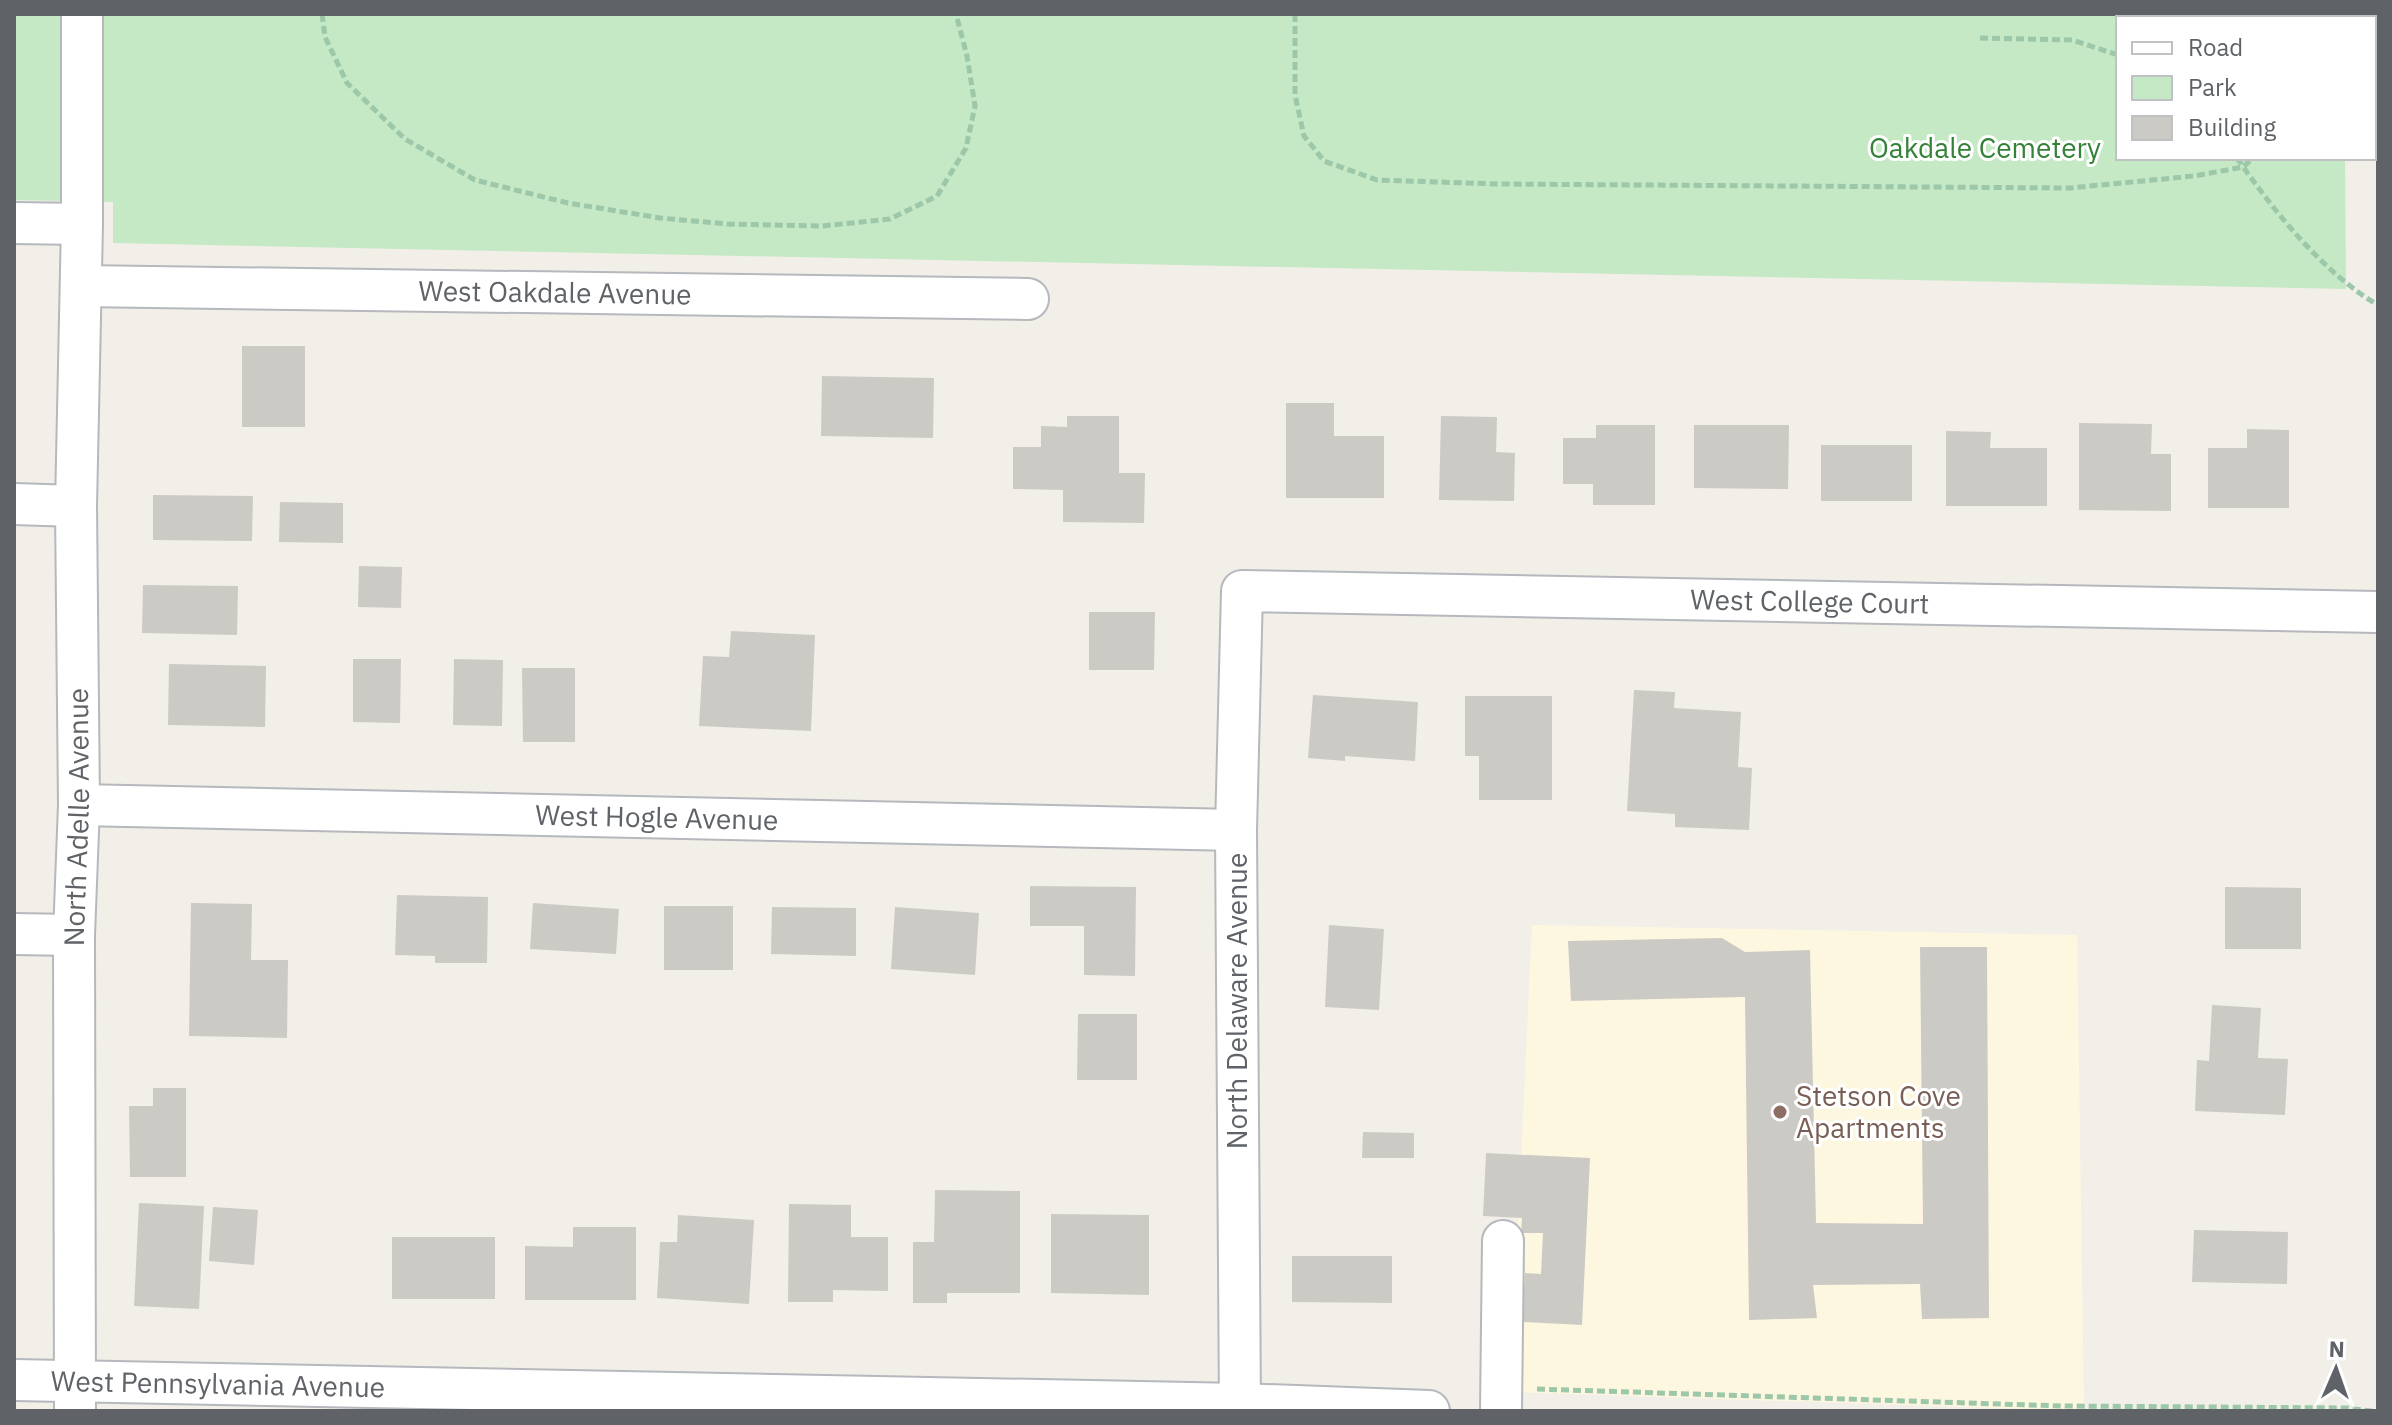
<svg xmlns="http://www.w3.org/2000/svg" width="2392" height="1425" font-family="'IBM Plex Sans',sans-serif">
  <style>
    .commercial { fill: #fef7e0 }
    .green { fill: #c5e8c5 }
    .building { fill: #cccac5 }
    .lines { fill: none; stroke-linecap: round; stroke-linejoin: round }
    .minor-casing { stroke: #b5b8bc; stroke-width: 44 }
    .path { stroke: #9cc7a9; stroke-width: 5; stroke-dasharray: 8 4; stroke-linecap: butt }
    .minor { stroke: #fff; stroke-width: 40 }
    .education-dot { fill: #8d6e63; stroke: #fff; stroke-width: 3 }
    .labels { text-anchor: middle; stroke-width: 6; stroke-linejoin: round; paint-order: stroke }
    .park-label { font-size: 28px; fill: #348238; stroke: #fff }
    .street-label { font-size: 28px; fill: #5f6368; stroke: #fff }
    .education-label { font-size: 28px; fill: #785e54; stroke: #fff; text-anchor: start }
  </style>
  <rect width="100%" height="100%" fill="#f1efe8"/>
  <path class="commercial" d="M1532 925 2077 935 2084 1411 1510 1392Z"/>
  <path class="green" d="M14 14H2344V18H2118V158H2345L2346 289 113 243V202L14 200Z"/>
  <path class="building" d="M242 346H305V427H242Z
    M822 376 934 378 933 438 821 436Z
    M1286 403H1334V436H1384V498H1286Z
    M1067 416H1119V473H1145L1144 523 1063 522V490L1013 489V447H1041V426L1067 427Z
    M1441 416 1497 417 1496 452 1515 453 1514 501 1439 500Z
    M2079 423 2152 424 2151 454H2171V511L2079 510Z
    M1596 425H1655V505H1593V484H1563V438H1596Z
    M1694 425H1789L1788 489 1694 488Z
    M2247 429 2289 430V508H2208V448H2247Z
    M1946 431 1991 432 1990 448H2047V506H1946Z
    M1821 445H1912V501H1821Z
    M153 495 253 496 252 541 153 540Z
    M280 502 343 503V543L279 542Z
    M359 566 402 567 401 608 358 607Z
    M143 585 238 586 237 635 142 633Z
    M1089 612H1155L1154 670H1089Z
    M731 631 815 635 811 731 699 726 703 656 729 657Z
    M353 659H401L400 723 353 722Z
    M454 659 503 660 502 726 453 725Z
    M169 664 266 666 265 727 168 725Z
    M522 668H575V742H523Z
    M1634 690 1675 692 1674 708 1741 712 1738 767 1752 768 1749 830 1675 827V814L1627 811Z
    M1313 695 1418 702 1415 761 1345 756V761L1308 758Z
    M1465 696H1552V800H1479V756H1465Z
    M1030 886 1136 887 1135 976 1084 975V926H1030Z
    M2225 887 2301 888V949H2225Z
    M397 895 488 897 487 963H435V956L395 955Z
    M191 903 252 904 251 960H288L287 1038 189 1036Z
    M533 903 619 909 616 954 530 949Z
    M664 906H733V970H664Z
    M772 907 856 908V956L771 954Z
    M895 907 979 913 975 975 891 969Z
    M1329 925 1384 929 1379 1010 1325 1007Z
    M1722 938 1745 952 1810 950 1816 1223 1923 1224 1920 947H1987L1989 1318 1922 1319 1920 1284 1813 1285 1817 1318 1749 1320 1745 997 1571 1001 1568 941Z
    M2212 1005 2261 1008 2258 1058 2288 1059 2285 1115 2195 1111 2197 1060 2209 1061Z
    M1078 1014H1137V1080H1077Z
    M153 1088H186V1177H130L129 1106H153Z
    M1363 1132 1414 1133V1158H1362Z
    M1486 1153 1590 1158 1582 1325 1522 1322 1525 1273 1541 1274 1543 1233H1521L1522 1218 1483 1216Z
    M935 1190 1020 1191V1293H947V1303H913V1242H934Z
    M139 1203 204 1206 199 1309 134 1306Z
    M789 1204 851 1205V1237H888V1291L833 1290V1302H788Z
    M213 1207 258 1210 254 1265 209 1261Z
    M1051 1214 1149 1215V1295L1051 1293Z
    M678 1215 754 1220 749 1304 657 1298 660 1242H677Z
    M573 1227H636V1300H525V1246L573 1247Z
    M2194 1230 2288 1232 2287 1284 2192 1282Z
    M392 1237H495V1299H392Z
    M1292 1256H1392V1303L1292 1302Z"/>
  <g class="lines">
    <defs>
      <g id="minor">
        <path d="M14 223 82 224"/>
        <path id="s1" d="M81 286 1028 299"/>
        <path d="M14 504 76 506"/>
        <path id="s2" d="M79 805 1236 830"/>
        <path d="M14 934 74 935"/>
        <path id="s3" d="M14 1380 1240 1404 1429 1411"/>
        <path id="s4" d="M75 1411 74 935 79 805 76 506 82 224V14"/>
        <path id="s5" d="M1240 1411 1236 830 1242 591 2378 612"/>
        <path d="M1501 1411 1503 1241"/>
      </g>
    </defs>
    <use href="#minor" class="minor-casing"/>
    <path class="path" d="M322 14 325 37 347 83 405 139 475 180 568 203 660 218 728 224 822 226 890 219 937 196 966 148 975 106 967 56 956 14
      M1295 14V95L1304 136 1324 161 1377 180 1499 184 2070 188 2194 176 2243 167 2253 158
      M2290 18 2291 14
      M1980 38 2072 40 2118 55
      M2237 158C2273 210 2323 273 2378 305
      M1537 1389 2061 1406 2347 1408 2372 1411"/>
    <use href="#minor" class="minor"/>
  </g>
  <circle class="education-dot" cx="1780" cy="1112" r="8"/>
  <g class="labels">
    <g class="park-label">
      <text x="1985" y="158">Oakdale Cemetery</text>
    </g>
    <g class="street-label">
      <text dy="10" stroke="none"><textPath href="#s1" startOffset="474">West Oakdale Avenue</textPath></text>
      <text dy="10" stroke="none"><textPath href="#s5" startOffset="1388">West College Court</textPath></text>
      <text dy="10" stroke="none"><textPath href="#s4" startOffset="594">North Adelle Avenue</textPath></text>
      <text dy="10" stroke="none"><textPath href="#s2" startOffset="578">West Hogle Avenue</textPath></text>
      <text transform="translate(1237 1001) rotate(-90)" y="10">North Delaware Avenue</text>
      <text dy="10" stroke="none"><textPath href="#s3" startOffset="204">West Pennsylvania Avenue</textPath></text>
    </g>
    <g class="education-label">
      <text x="1796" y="1106">Stetson Cove<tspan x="1796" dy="32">Apartments</tspan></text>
    </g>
  </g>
  <rect width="2392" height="1425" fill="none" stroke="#5f6368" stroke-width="32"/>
  <rect x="2116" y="16" width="260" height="144" fill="#ffffff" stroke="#bfc1c3" stroke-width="2"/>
  <rect x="2132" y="42" width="40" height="12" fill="#ffffff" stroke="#bfc1c3" stroke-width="2"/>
  <text x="2188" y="56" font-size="24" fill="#5f6368">Road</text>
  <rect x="2132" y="76" width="40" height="24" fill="#c5e8c5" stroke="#bfc1c3" stroke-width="2"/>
  <text x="2188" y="96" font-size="24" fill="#5f6368">Park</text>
  <rect x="2132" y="116" width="40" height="24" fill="#cccac5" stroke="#bfc1c3" stroke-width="2"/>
  <text x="2188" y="136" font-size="24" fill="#5f6368">Building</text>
  <g transform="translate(2336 1369) rotate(2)" stroke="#ffffff" stroke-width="6" paint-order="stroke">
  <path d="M0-6L14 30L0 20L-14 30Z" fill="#5f6368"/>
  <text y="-12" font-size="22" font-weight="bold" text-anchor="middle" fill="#5f6368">N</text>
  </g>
</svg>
